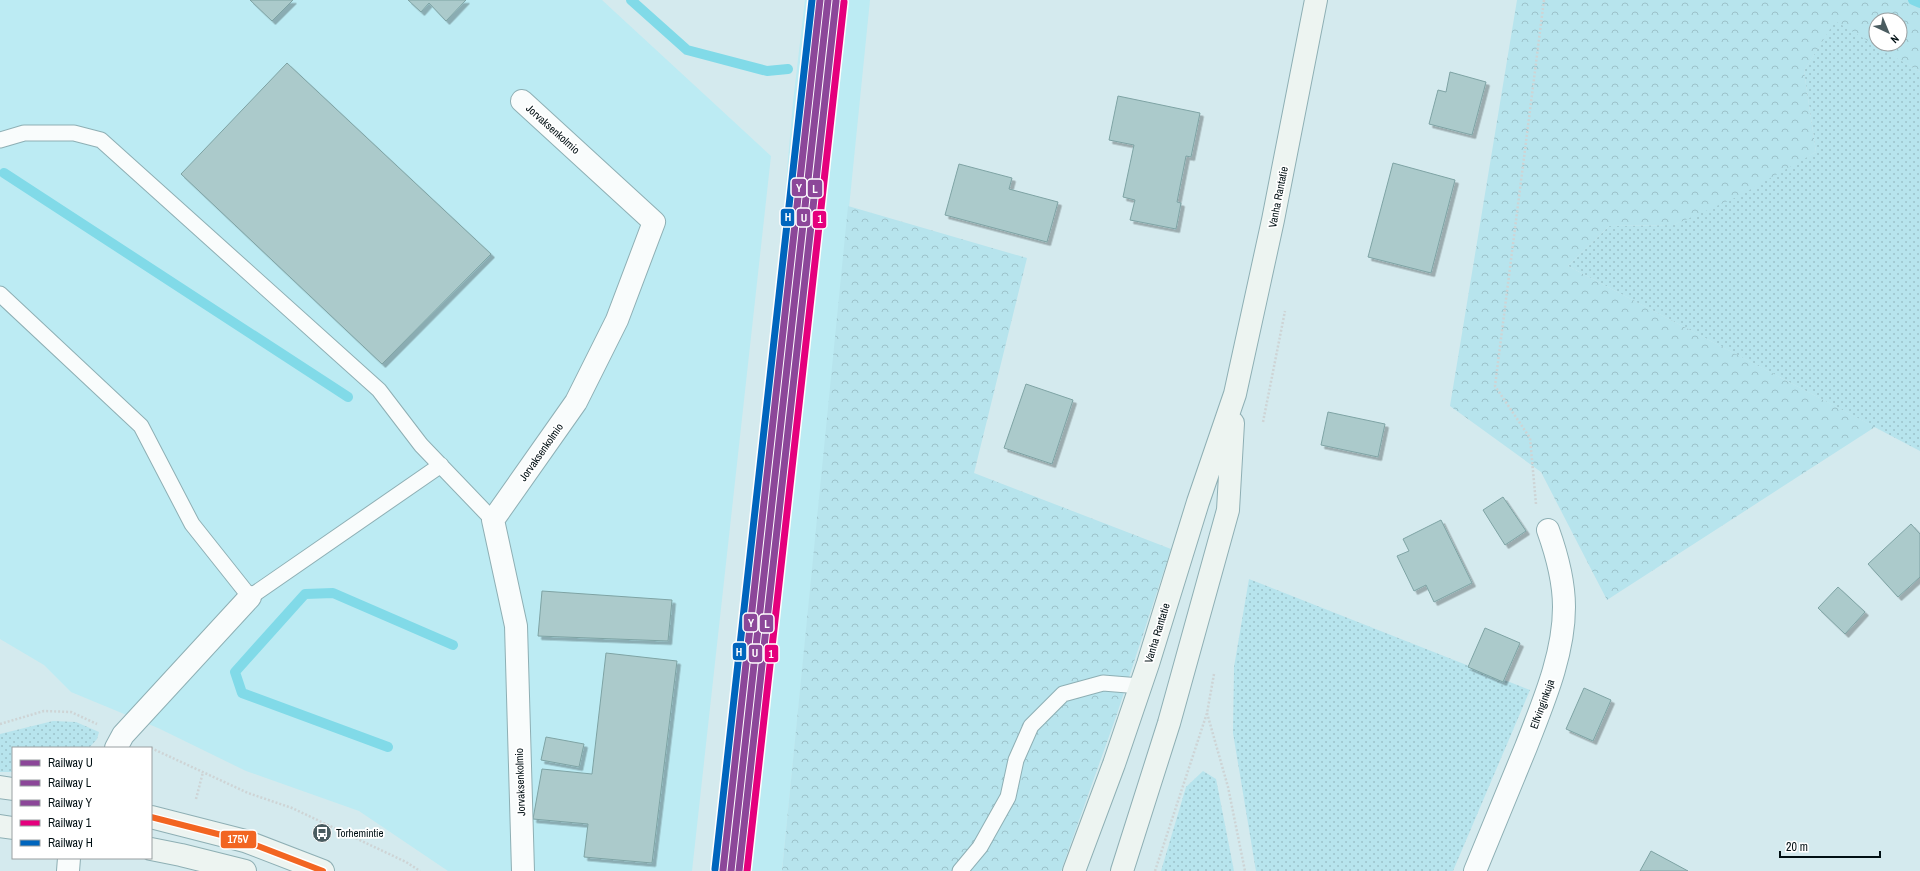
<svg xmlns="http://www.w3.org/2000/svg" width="1920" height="871" font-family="'Archivo Narrow',sans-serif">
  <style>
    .built { fill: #bcebf3 }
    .grass { fill: url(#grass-dots) }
    .forest { fill: url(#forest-crowns); fill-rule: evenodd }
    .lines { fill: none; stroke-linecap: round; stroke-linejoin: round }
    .stream { stroke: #81dae8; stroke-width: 10 }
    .building { fill: #abcacb; stroke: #7ea3a4; filter: url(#shadow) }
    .lane-casing { stroke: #8eafb4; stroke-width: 17 }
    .street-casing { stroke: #8eafb4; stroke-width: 24 }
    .secondary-casing { stroke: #8eafb4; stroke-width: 24 }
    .path { stroke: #ced4d5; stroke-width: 2.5; stroke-dasharray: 2 2; stroke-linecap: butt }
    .lane { stroke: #f9fcfc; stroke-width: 15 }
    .street { stroke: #f9fcfc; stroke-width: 22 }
    .secondary { stroke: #edf4f1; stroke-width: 22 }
    .bus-1-casing { stroke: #fff; stroke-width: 9 }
    .bus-1 { stroke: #f26522; stroke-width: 6 }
    .rail-1-casing { stroke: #fff; stroke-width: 10 }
    .rail-2-casing { stroke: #fff; stroke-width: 10 }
    .rail-3-casing { stroke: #fff; stroke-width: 10 }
    .rail-4-casing { stroke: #fff; stroke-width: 10 }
    .rail-5-casing { stroke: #fff; stroke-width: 10 }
    .rail-1 { stroke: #8c4799; stroke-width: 7 }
    .rail-2 { stroke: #8c4799; stroke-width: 7 }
    .rail-3 { stroke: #8c4799; stroke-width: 7 }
    .rail-4 { stroke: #e5007d; stroke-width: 7 }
    .rail-5 { stroke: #0065bd; stroke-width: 7 }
    .labels { text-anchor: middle; stroke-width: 3.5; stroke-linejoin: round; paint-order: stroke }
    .street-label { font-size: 11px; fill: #000f13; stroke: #fff }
    .poi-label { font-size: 11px; fill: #000f13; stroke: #fff; text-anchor: start }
    .line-badge { stroke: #fff; stroke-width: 1.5 }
    .badge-label { font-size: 11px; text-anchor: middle; font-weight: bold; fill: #fff }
  </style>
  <defs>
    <pattern id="grass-dots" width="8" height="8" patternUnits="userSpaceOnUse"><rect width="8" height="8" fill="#b7e4ed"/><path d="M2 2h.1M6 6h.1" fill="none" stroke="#9cc2ca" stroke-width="1.8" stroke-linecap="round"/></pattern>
    <pattern id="forest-crowns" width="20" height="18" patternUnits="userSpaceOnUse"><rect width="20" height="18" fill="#b7e4ed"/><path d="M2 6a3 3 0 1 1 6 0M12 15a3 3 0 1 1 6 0" fill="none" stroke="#9cc2ca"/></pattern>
    <filter id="shadow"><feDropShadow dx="3.5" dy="3.5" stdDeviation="0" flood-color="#0004"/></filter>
  </defs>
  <rect width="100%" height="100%" fill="#d4eaee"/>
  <path class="built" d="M0 0H602L771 156 692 871H448L359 811 246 771 158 728 71 692 44 665 0 639Z
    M805 0H870L782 871H721L774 321 793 102Z"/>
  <path class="grass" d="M1835 20 1920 72V451L1568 266 1609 226 1674 225 1816 152 1804 71Z
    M1249 579 1530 690 1453 871H1256L1233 733 1234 667Z
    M53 721 76 722 99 732 97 739 89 748H13V772H0V734Z
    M1203 771 1216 779 1234 871H1161L1186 787Z"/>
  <path class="forest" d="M1517 0H1920V72L1835 21 1804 71 1816 152 1739 196 1674 225 1609 226 1568 266 1875 427 1607 600 1541 472 1450 406ZM1876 20H1900V44H1876Z
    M848 206 1027 258 974 473 1171 549 1117 714 1061 871H782Z"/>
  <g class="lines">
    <path class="stream" d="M631 0 687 50 767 71 788 69
      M1913 0 1920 3
      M4 173 348 397
      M388 747 242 693 235 672 305 594 333 593 453 645"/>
  </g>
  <path class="building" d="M250 0H293L272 21Z
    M408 0H466L446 21 429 3 421 12Z
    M287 63 491 254 382 364 181 174Z
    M1450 72 1486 82 1472 135 1429 124 1438 90 1446 92Z
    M1118 96 1200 113 1191 157 1186 156 1177 202 1181 203 1176 229 1130 220 1135 200 1123 197 1134 145 1109 140Z
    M1393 163 1455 180 1431 273 1368 257Z
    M959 164 1012 178 1009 189 1058 202 1047 242 945 215Z
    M1026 384 1073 400 1052 464 1004 448Z
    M1328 412 1385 424 1378 457 1321 445Z
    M1503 497 1526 531 1505 545 1483 510Z
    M1441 520 1472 583 1434 602 1426 585 1414 591 1397 556 1409 551 1403 539Z
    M1911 524 1920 534V577L1898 597 1868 564Z
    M1838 587 1865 612 1845 634 1818 608Z
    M542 591 672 600 668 641 538 636Z
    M1485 628 1520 643 1503 682 1468 667Z
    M606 653 677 661 652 863 584 857 588 824 533 819 542 769 592 774Z
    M1584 688 1611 700 1593 741 1566 729Z
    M546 737 584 744 579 767 541 760Z
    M1651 851 1688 871H1640Z"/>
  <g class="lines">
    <defs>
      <path id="lane" d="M0 140 24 133H74L101 140 379 390 421 445 493 520
        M0 294 141 426 192 524 250 597 441 465
        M960 871 980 847 1008 797 1016 760 1031 726 1063 694 1103 683 1140 686"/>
      <path id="street" d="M522 101 654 222 617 320 576 402 493 520 516 626 523 871
        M116 748 123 735 250 597
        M68 871 69 858
        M1475 871C1492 830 1509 789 1526 747 1543 703 1564 655 1564 607 1564 580 1557 555 1548 530"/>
      <path id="secondary" d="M0 787 13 789
        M151 817 245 841 323 871
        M0 826 13 828
        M151 849 181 855 245 871
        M1074 871 1114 764 1148 664 1198 502 1235 394 1273 220 1316 0
        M1122 871 1169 723 1228 510 1233 423"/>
    </defs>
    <use href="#lane" class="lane-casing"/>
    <use href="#street" class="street-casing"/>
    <use href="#secondary" class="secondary-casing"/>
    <path class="path" d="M1263 422 1285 311
      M1536 504 1530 438 1495 386 1544 0
      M1207 713 1228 787 1245 871
      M0 724 44 711 71 712 97 724
      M151 748 248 793 292 808 406 862 420 871
      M196 799 203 772
      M1155 871 1207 713 1214 674"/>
    <use href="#lane" class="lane"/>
    <use href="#street" class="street"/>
    <use href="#secondary" class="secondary"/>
    <defs>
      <path id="bus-1" d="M151 817 245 841 323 871"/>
    </defs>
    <use href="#bus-1" class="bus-1-casing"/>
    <use href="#bus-1" class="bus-1"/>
    <defs>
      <path id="rail-1" d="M731 871 828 0"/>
      <path id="rail-2" d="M739 871 836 1"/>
      <path id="rail-3" d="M723 870 820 0"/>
      <path id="rail-4" d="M747 871 844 2"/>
      <path id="rail-5" d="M715 869 812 0"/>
    </defs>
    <use href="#rail-1" class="rail-1-casing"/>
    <use href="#rail-2" class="rail-2-casing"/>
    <use href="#rail-3" class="rail-3-casing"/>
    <use href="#rail-4" class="rail-4-casing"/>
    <use href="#rail-5" class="rail-5-casing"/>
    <use href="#rail-1" class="rail-1"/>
    <use href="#rail-2" class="rail-2"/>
    <use href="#rail-3" class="rail-3"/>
    <use href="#rail-4" class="rail-4"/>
    <use href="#rail-5" class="rail-5"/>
  </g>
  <defs>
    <symbol id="bus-disc" viewBox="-11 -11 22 22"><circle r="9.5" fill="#4a5c60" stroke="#fff"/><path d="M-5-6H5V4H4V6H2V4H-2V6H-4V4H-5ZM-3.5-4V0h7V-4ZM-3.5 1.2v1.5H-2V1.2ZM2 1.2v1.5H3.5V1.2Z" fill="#fff"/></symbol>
  </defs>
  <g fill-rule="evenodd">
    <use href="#bus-disc" x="311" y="822" width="22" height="22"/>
  </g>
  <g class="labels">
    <g class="street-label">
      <text transform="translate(553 129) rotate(42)" y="4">Jorvaksenkolmio</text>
      <text transform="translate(1278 197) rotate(-79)" y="4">Vanha Rantatie</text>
      <text transform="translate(541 452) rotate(-55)" y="4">Jorvaksenkolmio</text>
      <text transform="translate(1157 633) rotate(-73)" y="4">Vanha Rantatie</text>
      <text transform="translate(1542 704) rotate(-70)" y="4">Elfvinginkuja</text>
      <text transform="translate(520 782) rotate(-92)" y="4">Jorvaksenkolmio</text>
    </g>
    <g class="poi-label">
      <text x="336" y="837">Torhemintie</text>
    </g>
  </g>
  <g class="line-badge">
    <rect x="791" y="178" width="16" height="19" rx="4" fill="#8c4799"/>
    <rect x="807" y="179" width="16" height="19" rx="4" fill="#8c4799"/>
    <rect x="780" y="208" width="15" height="19" rx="4" fill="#0065bd"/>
    <rect x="796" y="208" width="15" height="19" rx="4" fill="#8c4799"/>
    <rect x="812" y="210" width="15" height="19" rx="4" fill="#e5007d"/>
    <rect x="743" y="613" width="15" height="19" rx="4" fill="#8c4799"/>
    <rect x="759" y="614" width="15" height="19" rx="4" fill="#8c4799"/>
    <rect x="732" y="642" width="15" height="19" rx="4" fill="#0065bd"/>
    <rect x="748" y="644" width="15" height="19" rx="4" fill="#8c4799"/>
    <rect x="764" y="644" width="15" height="19" rx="4" fill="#e5007d"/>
    <rect x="220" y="830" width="37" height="19" rx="4" fill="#f26522"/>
  </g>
  <g class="badge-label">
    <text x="799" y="192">Y</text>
    <text x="815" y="193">L</text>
    <text x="788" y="221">H</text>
    <text x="804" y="222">U</text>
    <text x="820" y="223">1</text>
    <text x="751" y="627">Y</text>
    <text x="767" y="628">L</text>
    <text x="739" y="656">H</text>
    <text x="755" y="657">U</text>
    <text x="771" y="658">1</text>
    <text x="238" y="843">175V</text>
  </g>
  <rect x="12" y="747" width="140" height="112" fill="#ffffff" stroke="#999fa1"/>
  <rect x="20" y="760" width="20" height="6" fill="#8c4799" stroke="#999fa1"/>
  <text x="48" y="767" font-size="12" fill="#000f13">Railway U</text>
  <rect x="20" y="780" width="20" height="6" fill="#8c4799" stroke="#999fa1"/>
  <text x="48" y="787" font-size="12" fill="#000f13">Railway L</text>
  <rect x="20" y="800" width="20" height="6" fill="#8c4799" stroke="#999fa1"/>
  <text x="48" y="807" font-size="12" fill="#000f13">Railway Y</text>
  <rect x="20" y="820" width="20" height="6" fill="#e5007d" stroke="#999fa1"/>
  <text x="48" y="827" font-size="12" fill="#000f13">Railway 1</text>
  <rect x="20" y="840" width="20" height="6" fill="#0065bd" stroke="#999fa1"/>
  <text x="48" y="847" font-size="12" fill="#000f13">Railway H</text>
  <g transform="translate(1888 32) rotate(136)"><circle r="19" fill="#ffffff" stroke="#999fa1"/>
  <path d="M0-3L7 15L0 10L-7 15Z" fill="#4a5c60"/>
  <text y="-6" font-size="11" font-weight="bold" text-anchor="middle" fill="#000f13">N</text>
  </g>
  <path d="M1780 851v6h100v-6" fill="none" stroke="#000f13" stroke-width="2"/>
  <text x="1786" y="851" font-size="12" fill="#000f13" stroke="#ffffff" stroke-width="3" paint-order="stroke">20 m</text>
</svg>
